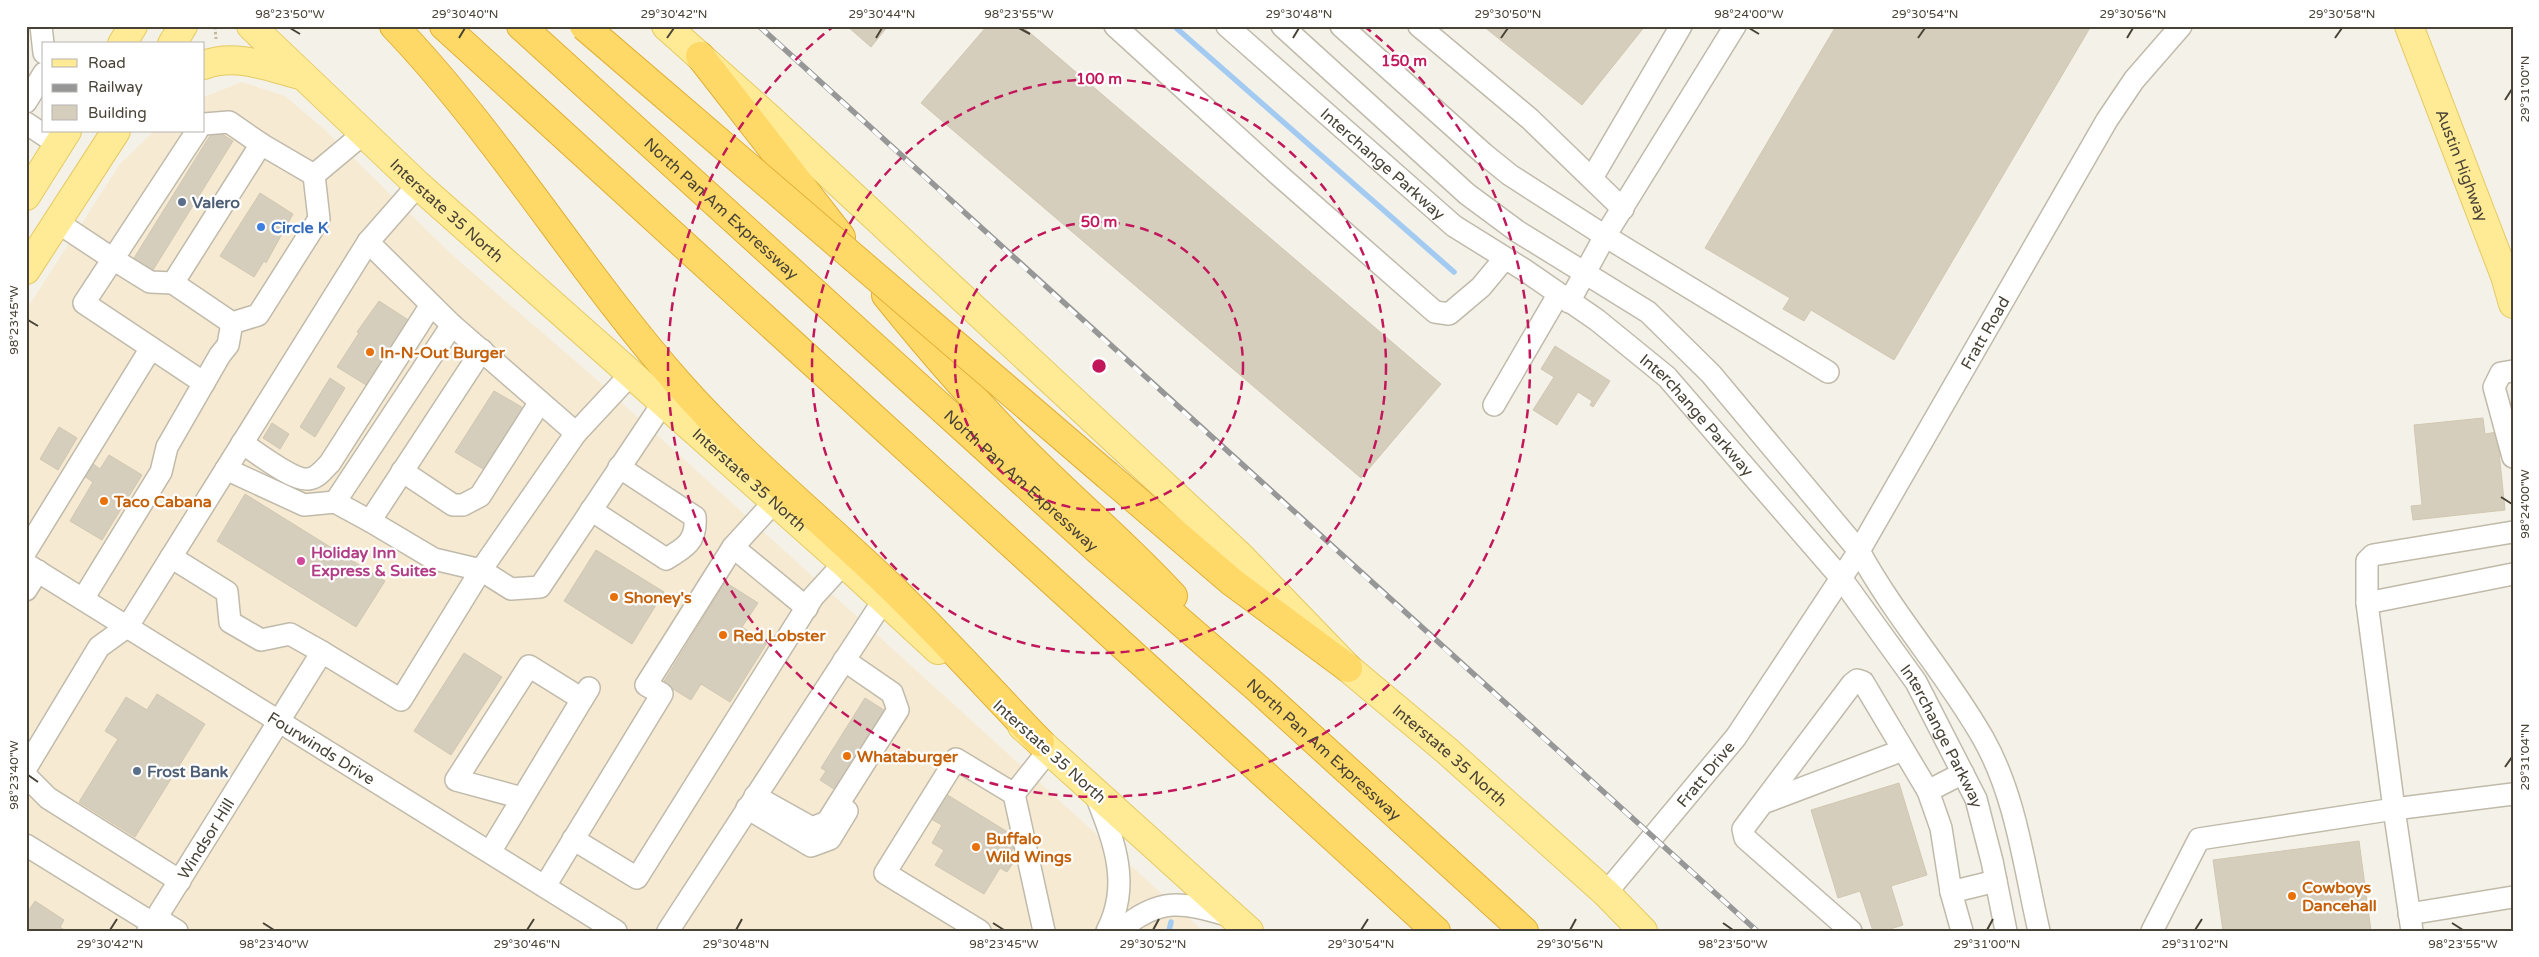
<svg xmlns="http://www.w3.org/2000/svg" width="2539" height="957" font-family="'Varela Round',sans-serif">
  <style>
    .commercial { fill: #f6ead3 }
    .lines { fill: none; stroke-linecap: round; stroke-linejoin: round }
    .stream { stroke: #a3cbf2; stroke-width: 5.5 }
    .building { fill: #d6cebd; stroke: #d1c7b0 }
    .minor-casing { stroke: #c0baaa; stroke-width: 24 }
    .major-casing { stroke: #e6ca64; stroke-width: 30 }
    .highway-casing { stroke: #e1b036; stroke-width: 30 }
    .path { stroke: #c2b89b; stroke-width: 3; stroke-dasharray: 2.5 2.5; stroke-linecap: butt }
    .minor { stroke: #fff; stroke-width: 21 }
    .major { stroke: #ffea96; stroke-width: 28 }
    .highway { stroke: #ffd968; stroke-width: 28 }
    .rail-casing { stroke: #979797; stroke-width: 5.5 }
    .rail { stroke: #fff; stroke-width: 4; stroke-dasharray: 11; stroke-linecap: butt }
    .highway-bridge-casing { stroke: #e1b036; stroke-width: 30; stroke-linecap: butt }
    .highway-bridge { stroke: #ffd968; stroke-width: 28 }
    .ticks { fill: none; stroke: #484336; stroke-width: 2 }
    .ring { fill: none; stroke: #c2185b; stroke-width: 2.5; stroke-dasharray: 9 6 }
    .service-dot { fill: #5c6f8a; stroke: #fff; stroke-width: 2 }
    .shop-dot { fill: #3f7fe0; stroke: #fff; stroke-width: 2 }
    .food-dot { fill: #e8710a; stroke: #fff; stroke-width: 2 }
    .hotel-dot { fill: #d1479c; stroke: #fff; stroke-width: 2 }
    .labels { text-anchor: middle; stroke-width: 4.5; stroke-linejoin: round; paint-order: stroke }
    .street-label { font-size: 16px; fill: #484336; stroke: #fff }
    .service-label { font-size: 16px; font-weight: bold; fill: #4e5e75; stroke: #fff; text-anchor: start }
    .shop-label { font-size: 16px; font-weight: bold; fill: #366cbe; stroke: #fff; text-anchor: start }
    .food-label { font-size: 16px; font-weight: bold; fill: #c56008; stroke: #fff; text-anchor: start }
    .hotel-label { font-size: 16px; font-weight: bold; fill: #b23c85; stroke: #fff; text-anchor: start }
    .centre { fill: #c2185b; stroke: #fff; stroke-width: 2.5 }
    .ring-label { font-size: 15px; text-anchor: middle; font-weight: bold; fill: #c2185b; stroke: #fff; stroke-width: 4.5; stroke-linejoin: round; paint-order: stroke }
    .neatline { fill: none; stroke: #484336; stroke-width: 2 }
    .ticks-label { font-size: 12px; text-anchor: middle; fill: #484336 }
  </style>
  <rect width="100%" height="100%" fill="#f4f2e8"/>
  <path class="commercial" d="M242 82 285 96 324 129 450 253 588 372 1203 931H26V310L120 164 154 131H204V97Z"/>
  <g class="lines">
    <path class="stream" d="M1174 26 1454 272
      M1169 931 1171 922"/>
  </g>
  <path class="building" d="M847 26H888L871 47Z
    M987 26H1022L1441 384 1361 478 921 103Z
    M1483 26H1645L1582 105Z
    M1836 26H2091L1894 360 1811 310 1804 321 1783 309 1790 298 1705 248Z
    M214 129 233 141 150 275 131 263Z
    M260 193 293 214 266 263 264 261 254 277 220 256Z
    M379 301 413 323 371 388 337 367 359 333 357 332Z
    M1555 346 1610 381 1593 407 1590 405 1592 401 1578 392 1557 425 1533 410 1554 377 1541 369Z
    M330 378 345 388 315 437 300 427Z
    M494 391 527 410 488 472 455 452Z
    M2483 418 2485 434 2497 432 2505 510 2413 520 2411 506 2422 505 2414 425Z
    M272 423 289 434 280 449 263 438Z
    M59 427 77 438 58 470 40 459Z
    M109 455 142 475 102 540 70 521 93 482 84 476 92 463 100 469Z
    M245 494 385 581 356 627 217 541Z
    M596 550 664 592 632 644 564 601Z
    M725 582 758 603 742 627 767 643 730 702 701 684 691 700 663 683Z
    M464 653 502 677 451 755 414 731Z
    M157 694 205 724 135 837 79 802 118 739 105 731 126 697 147 710Z
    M865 698 887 712 840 793 820 780 826 771 821 768Z
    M1899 783 1927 875 1891 886 1903 925 1884 931H1873L1860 891 1838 898 1811 810Z
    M946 794 1019 839 1009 856 1015 860 1007 872 1000 868 984 894 935 865 944 850 932 843 942 825 931 819Z
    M2359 841 2371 931H2223L2213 860Z
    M35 901 64 920 60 927 66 931H26V914Z"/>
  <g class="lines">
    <defs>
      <g id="minor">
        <path d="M41 26 44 53"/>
        <path d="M1115 26 1280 176 1435 312 1449 314 1481 287 1505 258"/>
        <path id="s1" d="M1227 26 1454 226 1523 269 1597 320 1667 377 1841 578 1916 682 1976 799 1992 861 2006 931"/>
        <path d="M1282 26 1467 194 1517 231 1648 312 1711 374 1859 551C1895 617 1946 673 1983 738 2016 796 2024 866 2039 931"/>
        <path d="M1341 26 1484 154 1510 175 1605 236 1828 372"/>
        <path d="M1419 26 1530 119 1623 209"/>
        <path d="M26 102 44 73"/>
        <path d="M26 123 59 145"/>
        <path d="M204 124 229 122 261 144"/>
        <path d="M314 175 261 144 173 283 232 323 258 315 319 219 314 175 363 134"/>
        <path d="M1592 178 1681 26"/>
        <path d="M57 222 113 259 84 303 204 383"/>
        <path d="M368 242 452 325 576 433 630 375"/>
        <path d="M173 283 150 282 113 259 197 131"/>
        <path d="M1569 302 1605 236 1735 26"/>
        <path d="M2513 371 2501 373 2494 387 2513 457"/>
        <path d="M1494 405 1558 295"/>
        <path d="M242 443C256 452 293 481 308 479 318 478 324 469 330 463L431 305"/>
        <path d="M226 469 304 505 335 502 370 521 434 559 481 570 576 433"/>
        <path d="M402 471 453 505H463L480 496 540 402"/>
        <path d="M335 502 452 325"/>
        <path d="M591 510 666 559C685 548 697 541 695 517L619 467"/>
        <path d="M370 521 482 350"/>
        <path d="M733 547 807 608"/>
        <path d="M26 551 151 348"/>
        <path id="s2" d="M26 564 616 931"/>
        <path d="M26 590 38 571"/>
        <path d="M83 599 161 472 167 447 220 355 228 345 232 323"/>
        <path d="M2367 603V561L2373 555 2513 532"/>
        <path d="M322 652 401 700 481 570 511 589 540 587 663 403"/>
        <path d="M26 768 99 647 128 626 368 242 418 185"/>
        <path d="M26 776 48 798 180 881"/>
        <path d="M1928 791 1941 828 1951 892"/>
        <path d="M1095 793C1113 839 1132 883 1107 931"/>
        <path d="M1014 794 1044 931"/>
        <path d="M755 796 812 828 827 822 898 710 892 693 844 660"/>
        <path d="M522 798 456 780 529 666 582 699"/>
        <path d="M1763 803 1903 750"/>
        <path d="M747 808 811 846 830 839 847 811"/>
        <path d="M573 839 637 878 813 597 844 563"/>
        <path d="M26 845 152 923"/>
        <path d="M490 852 589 688"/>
        <path d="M545 886 662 694 646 685 733 547 774 502"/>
        <path id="s3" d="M1606 893 1736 737 1859 551 2107 120 2134 80 2181 26"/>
        <path d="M2409 914 2513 897"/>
        <path d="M156 918 177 931"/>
        <path id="s4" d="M148 931 322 652 290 634 261 640 230 622 227 592 171 557"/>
        <path d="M668 931 883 601"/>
        <path d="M980 931 885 873 956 759 1014 794 1049 750"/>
        <path d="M1119 931C1160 896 1182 902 1230 916"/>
        <path d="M1851 931 1745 838 1743 829 1852 684 1857 680 1863 682 1928 791 1963 773"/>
        <path d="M1962 931 1951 892 1996 881"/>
        <path d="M2152 931 2199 839 2394 809 2367 603 2513 574"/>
        <path d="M2412 931 2394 809 2513 794"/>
      </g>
      <g id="major">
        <path id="s5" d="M251 26 418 185 844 563 938 650"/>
        <path id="s6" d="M666 26 770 119 1239 555 1348 668 1446 750 1606 893 1643 931"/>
        <path id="s7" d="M2409 26 2505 276 2513 304"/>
        <path d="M122 44 133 26"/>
        <path d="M172 44 183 26"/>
        <path d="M204 65C235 53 269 67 300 75"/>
        <path d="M26 196 67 131"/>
        <path d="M26 270 116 131"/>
        <path d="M1022 726 1249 931"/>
      </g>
      <g id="highway">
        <path d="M394 26C499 136 578 269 678 383 745 459 823 521 895 591 945 640 992 692 1040 742"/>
        <path d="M444 26 1436 931"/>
        <path id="s8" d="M521 26 1099 551 1257 688 1524 931"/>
        <path d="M700 56 841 237"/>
        <path d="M886 295C932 352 980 408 1032 459 1079 506 1129 548 1173 596"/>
        <path d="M1107 475 1232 582 1348 668"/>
      </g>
    </defs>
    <use href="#minor" class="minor-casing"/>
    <use href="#major" class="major-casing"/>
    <use href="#highway" class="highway-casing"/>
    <path class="path" d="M215 27 216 39"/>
    <use href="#minor" class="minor"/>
    <use href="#major" class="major"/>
    <use href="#highway" class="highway"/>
    <defs>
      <path id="rail" d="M759 26C1091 329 1424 630 1757 931"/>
    </defs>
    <use href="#rail" class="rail-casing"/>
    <use href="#rail" class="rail"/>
    <defs>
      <path id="highway-bridge" d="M584 26 1107 475"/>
    </defs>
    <use href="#highway-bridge" class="highway-bridge-casing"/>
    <use href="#highway-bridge" class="highway-bridge"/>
  </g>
  <path class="ticks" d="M290 28 300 34M1019 28 1030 34M1749 28 1759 34M459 38 465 28M667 38 674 28M876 38 882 28M1293 38 1299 28M1501 38 1508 28M1918 38 1925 28M2127 38 2133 28M2335 38 2342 28M2505 100 2512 89M28 320 38 326M2501 497 2512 504M2505 767 2512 757M28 775 38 782M263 923 274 930M993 923 1004 930M1723 923 1733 930M2452 923 2463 930M110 930 117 919M527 930 534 919M736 930 742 919M1153 930 1159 919M1361 930 1368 919M1570 930 1576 919M1987 930 1993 919M2195 930 2202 919"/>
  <g class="ring">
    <circle cx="1099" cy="366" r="144"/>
    <circle cx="1099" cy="366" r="287"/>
    <path d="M1364 26A431 431 0 1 1 834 26"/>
  </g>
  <g class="service-dot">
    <circle cx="182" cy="202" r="5"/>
    <circle cx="137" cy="771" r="5"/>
  </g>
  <circle class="shop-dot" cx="261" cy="227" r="5"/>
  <g class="food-dot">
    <circle cx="370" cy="352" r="5"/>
    <circle cx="104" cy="501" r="5"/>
    <circle cx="614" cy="597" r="5"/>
    <circle cx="723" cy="635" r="5"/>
    <circle cx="847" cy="756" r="5"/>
    <circle cx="976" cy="847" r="5"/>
    <circle cx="2292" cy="896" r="5"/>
  </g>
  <circle class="hotel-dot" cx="301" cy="561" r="5"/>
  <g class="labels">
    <g class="street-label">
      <text dy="6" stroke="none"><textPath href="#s1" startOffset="208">Interchange Parkway</textPath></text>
      <text dy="6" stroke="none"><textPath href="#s7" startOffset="149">Austin Highway</textPath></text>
      <text dy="6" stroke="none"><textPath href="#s8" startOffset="271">North Pan Am Expressway</textPath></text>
      <text dy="6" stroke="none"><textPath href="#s5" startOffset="269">Interstate 35 North</textPath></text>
      <text dy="6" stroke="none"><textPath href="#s3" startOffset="678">Fratt Road</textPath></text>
      <text dy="6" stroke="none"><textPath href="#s1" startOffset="612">Interchange Parkway</textPath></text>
      <text dy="6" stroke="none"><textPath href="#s5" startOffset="674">Interstate 35 North</textPath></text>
      <text dy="6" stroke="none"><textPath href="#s8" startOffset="676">North Pan Am Expressway</textPath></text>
      <text dy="6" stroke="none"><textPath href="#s1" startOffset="1018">Interchange Parkway</textPath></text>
      <text dy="6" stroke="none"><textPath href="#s2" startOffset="348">Fourwinds Drive</textPath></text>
      <text dy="6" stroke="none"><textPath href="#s8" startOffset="1081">North Pan Am Expressway</textPath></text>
      <text transform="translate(1050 751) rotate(42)" y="6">Interstate 35 North</text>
      <text dy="6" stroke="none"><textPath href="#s6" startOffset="1071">Interstate 35 North</textPath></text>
      <text dy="6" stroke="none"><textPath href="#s3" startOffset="155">Fratt Drive</textPath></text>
      <text dy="6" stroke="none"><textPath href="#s4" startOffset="109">Windsor Hill</textPath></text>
    </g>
    <g class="service-label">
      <text x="192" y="208">Valero</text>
      <text x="147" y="777">Frost Bank</text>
    </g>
    <g class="shop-label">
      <text x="271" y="233">Circle K</text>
    </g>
    <g class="food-label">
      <text x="380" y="358">In-N-Out Burger</text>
      <text x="114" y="507">Taco Cabana</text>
      <text x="624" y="603">Shoney's</text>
      <text x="733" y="641">Red Lobster</text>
      <text x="857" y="762">Whataburger</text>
      <text x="986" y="844">Buffalo<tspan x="986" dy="18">Wild Wings</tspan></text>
      <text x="2302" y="893">Cowboys<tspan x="2302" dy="18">Dancehall</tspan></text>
    </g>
    <g class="hotel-label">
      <text x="311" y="558">Holiday Inn<tspan x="311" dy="18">Express &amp; Suites</tspan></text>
    </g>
  </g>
  <circle cx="1099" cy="366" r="8" class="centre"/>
  <g class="ring-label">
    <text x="1404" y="66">150 m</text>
    <text x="1099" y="84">100 m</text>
    <text x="1099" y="227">50 m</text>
  </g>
  <rect width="2539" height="957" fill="none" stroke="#ffffff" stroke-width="55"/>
  <rect x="42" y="42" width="162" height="90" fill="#ffffff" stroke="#b6b4af"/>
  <rect x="52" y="59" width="25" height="8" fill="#ffea96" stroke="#b6b4af"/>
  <text x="88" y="68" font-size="15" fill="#484336">Road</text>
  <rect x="52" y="84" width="25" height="8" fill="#979797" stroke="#b6b4af"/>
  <text x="88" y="92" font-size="15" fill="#484336">Railway</text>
  <rect x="52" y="105" width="25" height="15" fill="#d6cebd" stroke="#b6b4af"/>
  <text x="88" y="118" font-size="15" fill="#484336">Building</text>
  <rect x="28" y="28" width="2484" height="902" class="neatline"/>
  <g class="ticks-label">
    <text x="290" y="18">98°23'50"W</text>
    <text x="465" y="18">29°30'40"N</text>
    <text x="674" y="18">29°30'42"N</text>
    <text x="882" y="18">29°30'44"N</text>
    <text x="1019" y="18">98°23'55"W</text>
    <text x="1299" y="18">29°30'48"N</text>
    <text x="1508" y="18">29°30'50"N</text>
    <text x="1749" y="18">98°24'00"W</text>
    <text x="1925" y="18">29°30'54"N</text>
    <text x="2133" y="18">29°30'56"N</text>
    <text x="2342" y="18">29°30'58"N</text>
    <text transform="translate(2525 89) rotate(-90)" y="4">29°31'00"N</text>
    <text transform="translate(14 320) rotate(-90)" y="4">98°23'45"W</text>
    <text transform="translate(2525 504) rotate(-90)" y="4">98°24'00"W</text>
    <text transform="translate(2525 757) rotate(-90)" y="4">29°31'04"N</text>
    <text transform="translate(14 775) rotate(-90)" y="4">98°23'40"W</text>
    <text x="110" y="948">29°30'42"N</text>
    <text x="274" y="948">98°23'40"W</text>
    <text x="527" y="948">29°30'46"N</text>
    <text x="736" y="948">29°30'48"N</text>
    <text x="1004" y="948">98°23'45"W</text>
    <text x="1153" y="948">29°30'52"N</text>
    <text x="1361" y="948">29°30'54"N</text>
    <text x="1570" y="948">29°30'56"N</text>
    <text x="1733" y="948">98°23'50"W</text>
    <text x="1987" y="948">29°31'00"N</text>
    <text x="2195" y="948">29°31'02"N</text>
    <text x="2463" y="948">98°23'55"W</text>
  </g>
</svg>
